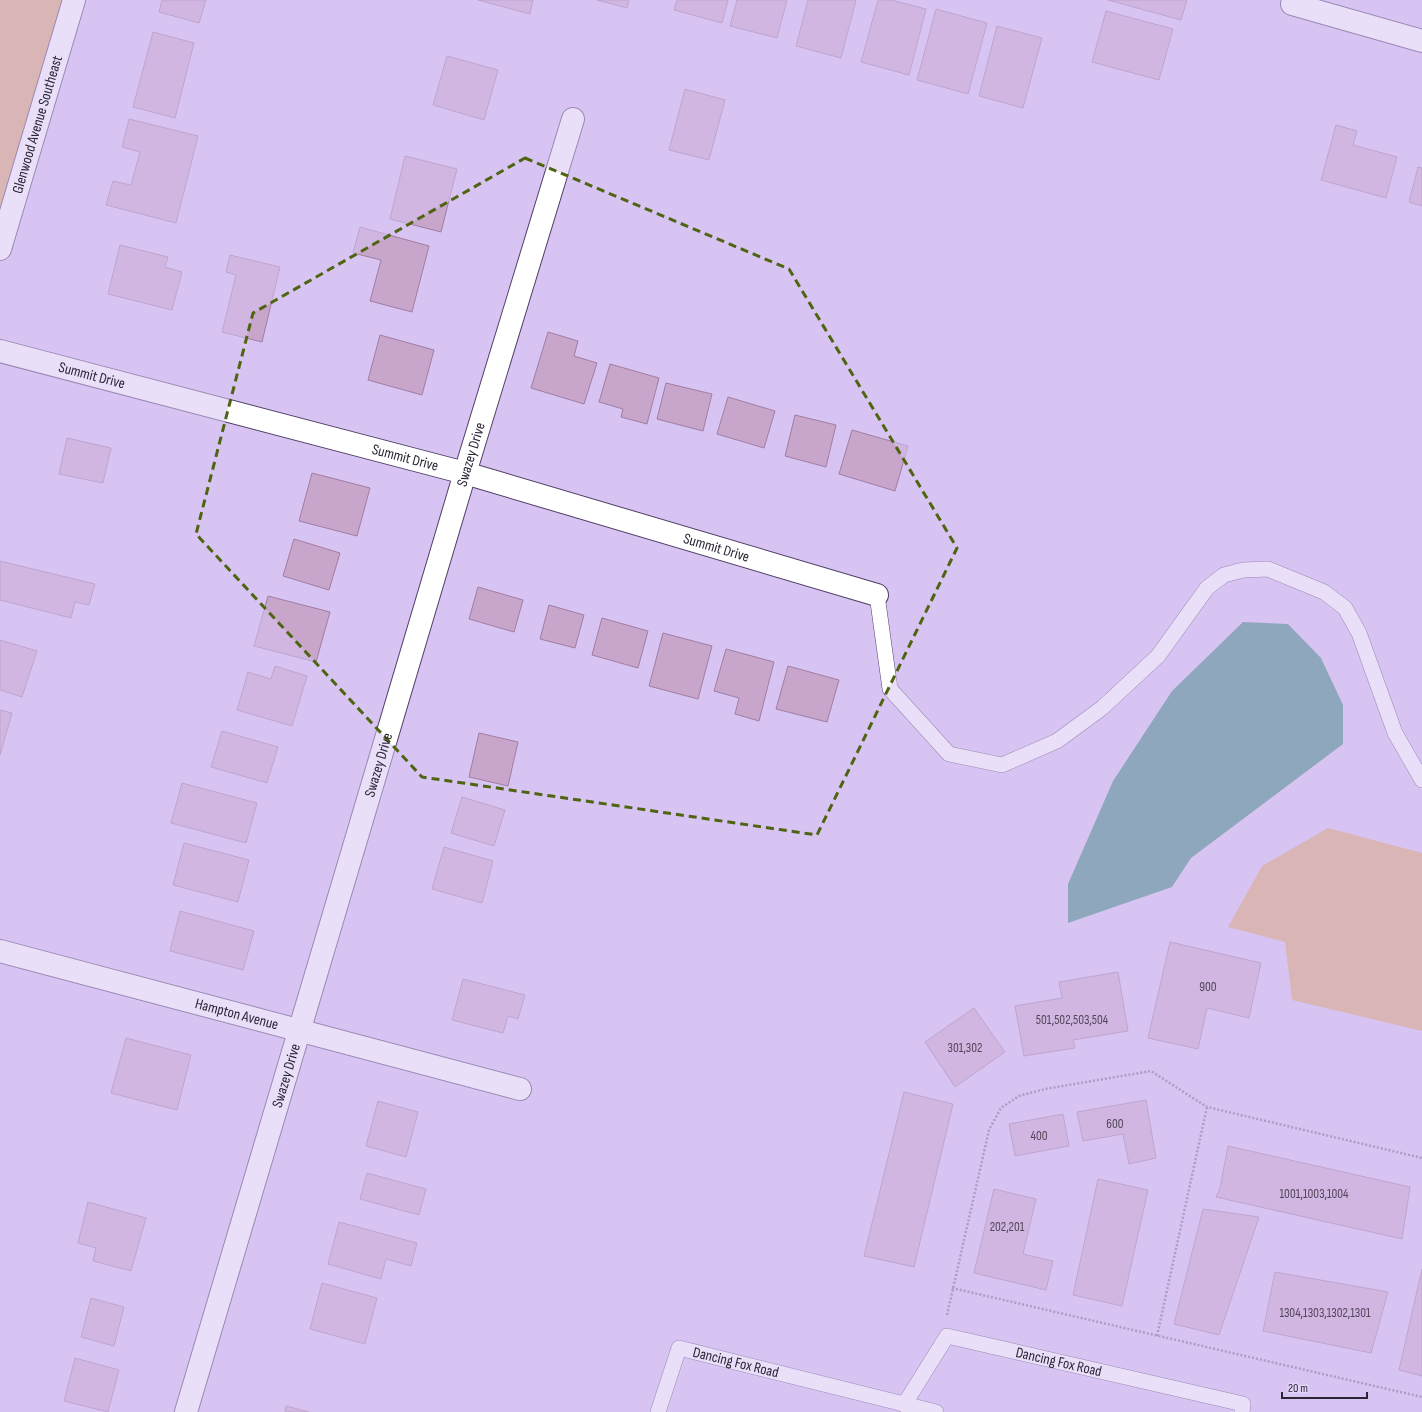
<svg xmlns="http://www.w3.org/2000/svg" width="1422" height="1412" font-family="'Sofia Sans Condensed',sans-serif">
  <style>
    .green { fill: #dca36e }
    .water { fill: #38847a }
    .building { fill: #c8a5cb; stroke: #a07ea3 }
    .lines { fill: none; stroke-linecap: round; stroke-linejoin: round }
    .lane-casing { stroke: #503f66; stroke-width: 16 }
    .street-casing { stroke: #503f66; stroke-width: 24 }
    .secondary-casing { stroke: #503f66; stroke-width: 24 }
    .path { stroke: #7a6d8b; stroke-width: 2.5; stroke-dasharray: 2 2; stroke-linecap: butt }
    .lane { stroke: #fff; stroke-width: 15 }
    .street { stroke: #fff; stroke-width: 22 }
    .secondary { stroke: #fff; stroke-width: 22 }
    .marked { fill: none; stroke: #4f6411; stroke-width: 3; stroke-dasharray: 8 5; stroke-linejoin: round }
    .labels { text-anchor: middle; stroke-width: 3.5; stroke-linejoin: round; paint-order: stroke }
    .number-label { font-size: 13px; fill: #53455b }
    .street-label { font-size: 15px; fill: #2c2536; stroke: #e2d3f8 }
  </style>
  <rect width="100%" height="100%" fill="#d7c4f2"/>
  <path class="green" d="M0 0H74L0 250Z
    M1328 828 1422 853V1031L1292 1000 1285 942 1228 927 1262 866Z"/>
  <path class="water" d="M1243 622 1288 624 1321 658 1343 705V744L1191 858 1172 887 1068 923V884L1113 781 1172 691Z"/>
  <path class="building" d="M162 0H206L199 23 159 12Z
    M478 0H533L530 14Z
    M597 0H629L627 8Z
    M677 0H728L722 23 674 10Z
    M737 0H787L777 38 730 26Z
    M808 0H856L841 58 796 46Z
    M878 0H891L926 9 909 75 861 62Z
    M1108 0H1187L1181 20Z
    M936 9 987 23 968 94 917 80Z
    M1106 11 1173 29 1159 80 1092 62Z
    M997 26 1042 38 1023 108 979 96Z
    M153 32 194 43 175 118 133 107Z
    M447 56 498 70 484 120 433 105Z
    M685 89 725 100 709 160 669 150Z
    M129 119 198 136 176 223 106 205 113 181 131 185 140 152 122 147Z
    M1336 125 1357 131 1353 145 1397 157 1386 198 1321 180Z
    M405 156 457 169 441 232 390 219Z
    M1418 167 1422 168V206L1409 202Z
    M360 227 429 246 412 312 370 301 381 260 353 253Z
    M120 245 168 257 165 267 182 272 172 310 108 294Z
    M230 255 280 267 262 342 222 332 236 275 226 272Z
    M548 332 578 341 574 356 597 363 584 404 531 388Z
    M380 335 434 350 422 395 368 380Z
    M610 364 659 378 647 424 621 417 623 409 599 402Z
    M666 383 712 394 703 431 657 419Z
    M728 397 775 411 764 448 717 434Z
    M795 415 836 425 826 467 785 456Z
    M852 430 908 446 895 491 839 474Z
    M67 438 111 448 103 483 59 474Z
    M312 473 370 488 357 536 299 521Z
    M294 539 340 553 329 590 283 576Z
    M0 561 95 584 89 605 75 602 71 618 0 600Z
    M478 587 523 600 514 632 469 619Z
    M268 596 330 612 316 662 254 646Z
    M549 605 584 615 575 648 540 639Z
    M602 618 648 631 638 668 592 655Z
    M663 633 712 646 698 699 649 686Z
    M0 640 37 651 22 697 0 690Z
    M726 649 774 662 759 721 735 714 739 698 714 691Z
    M275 666 307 676 292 726 237 710 248 672 271 679Z
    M788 666 839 680 827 722 776 709Z
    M0 710 12 713 0 755Z
    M222 731 278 747 267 783 211 767Z
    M479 733 518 742 508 786 469 777Z
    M182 783 257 803 246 843 171 823Z
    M462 797 505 810 494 846 451 833Z
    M184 843 249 860 238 902 173 885Z
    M444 847 493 861 482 903 432 889Z
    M180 911 254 931 243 970 170 951Z
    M1170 942 1261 963 1249 1018 1207 1008 1198 1049 1148 1038Z
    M1118 972 1128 1031 1073 1040 1075 1048 1024 1056 1015 1006 1062 998 1059 982Z
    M463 979 525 995 518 1019 508 1016 503 1033 452 1020Z
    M974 1008 1005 1052 955 1087 925 1042Z
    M126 1038 191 1055 177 1110 111 1093Z
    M904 1092 953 1104 914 1267 864 1256Z
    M1146 1100 1156 1158 1129 1164 1123 1134 1083 1141 1077 1112Z
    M378 1101 418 1112 406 1157 366 1146Z
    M1063 1114 1069 1146 1015 1156 1009 1124Z
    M1228 1146 1410 1187 1402 1239 1216 1197 1220 1188Z
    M367 1173 426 1189 419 1215 360 1199Z
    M1098 1179 1148 1190 1122 1306 1073 1295Z
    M994 1189 1036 1199 1023 1254 1053 1261 1046 1290 974 1273Z
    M88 1202 146 1218 131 1271 93 1261 96 1248 78 1243Z
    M1203 1209 1259 1217 1219 1335 1174 1324Z
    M339 1222 417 1243 411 1266 386 1259 381 1279 328 1264Z
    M1422 1269V1376L1399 1370Z
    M1275 1272 1388 1292 1371 1353 1263 1331Z
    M322 1283 377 1298 365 1344 310 1329Z
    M91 1298 124 1307 114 1346 81 1337Z
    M75 1358 119 1370 108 1412 64 1401Z
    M286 1406 309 1412H285Z"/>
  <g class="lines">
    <defs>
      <g id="lane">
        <path d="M877 595 890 689 949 754 1002 765 1057 741 1102 708 1158 656 1207 588 1224 575 1243 570 1268 569 1324 592 1345 608 1359 633 1395 733 1422 780"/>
        <path id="s1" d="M904 1405 947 1336 1243 1404 1242 1412"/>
        <path id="s2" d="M658 1412 679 1348 936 1412"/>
      </g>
      <g id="street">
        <path d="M1292 4 1422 41"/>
        <path id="s3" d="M0 351 465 473 877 595"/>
        <path id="s4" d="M0 951 520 1089"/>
        <path id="s5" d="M186 1412 465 473 573 119"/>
      </g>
      <g id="secondary">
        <path id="s6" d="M0 249 74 0"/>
      </g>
    </defs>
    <use href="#lane" class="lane-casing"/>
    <use href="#street" class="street-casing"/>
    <use href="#secondary" class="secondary-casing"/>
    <path class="path" d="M952 1288 1422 1397
      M947 1315 989 1130 1001 1108 1019 1096 1045 1089 1151 1071 1207 1107 1422 1158
      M1157 1336 1207 1107"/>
    <use href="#lane" class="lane"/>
    <use href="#street" class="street"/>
    <use href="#secondary" class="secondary"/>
  </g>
  <path d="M0 0H1422V1412H0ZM525 158 789 269 957 548 817 835 422 777 196 534 253 313Z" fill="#d7c4f2" fill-opacity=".55" fill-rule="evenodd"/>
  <path class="marked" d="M525 158 789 269 957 548 817 835 422 777 196 534 253 313Z"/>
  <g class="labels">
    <g class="number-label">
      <text x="1208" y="991">900</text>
      <text x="1072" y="1024">501,502,503,504</text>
      <text x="965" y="1052">301,302</text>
      <text x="1115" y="1128">600</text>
      <text x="1039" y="1140">400</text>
      <text x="1314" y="1198">1001,1003,1004</text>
      <text x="1007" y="1231">202,201</text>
      <text x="1325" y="1317">1304,1303,1302,1301</text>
    </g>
    <g class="street-label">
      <text dy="5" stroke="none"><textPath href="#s6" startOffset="130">Glenwood Avenue Southeast</textPath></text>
      <text dy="5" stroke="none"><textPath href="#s3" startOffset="95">Summit Drive</textPath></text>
      <text dy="5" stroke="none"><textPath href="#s5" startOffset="999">Swazey Drive</textPath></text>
      <text dy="5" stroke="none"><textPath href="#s3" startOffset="419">Summit Drive</textPath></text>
      <text dy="5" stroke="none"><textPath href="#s3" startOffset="743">Summit Drive</textPath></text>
      <text dy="5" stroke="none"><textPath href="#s5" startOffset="675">Swazey Drive</textPath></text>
      <text dy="5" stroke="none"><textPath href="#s4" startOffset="245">Hampton Avenue</textPath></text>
      <text dy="5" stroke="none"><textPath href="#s5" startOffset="351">Swazey Drive</textPath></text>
      <text dy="5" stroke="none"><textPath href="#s2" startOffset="126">Dancing Fox Road</textPath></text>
      <text dy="5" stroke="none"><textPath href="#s1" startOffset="196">Dancing Fox Road</textPath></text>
    </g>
  </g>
  <path d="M1282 1392v6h85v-6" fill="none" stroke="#2c2536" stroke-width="2"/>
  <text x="1288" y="1392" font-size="12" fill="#2c2536" stroke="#e2d3f8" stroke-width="3" paint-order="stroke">20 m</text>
</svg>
